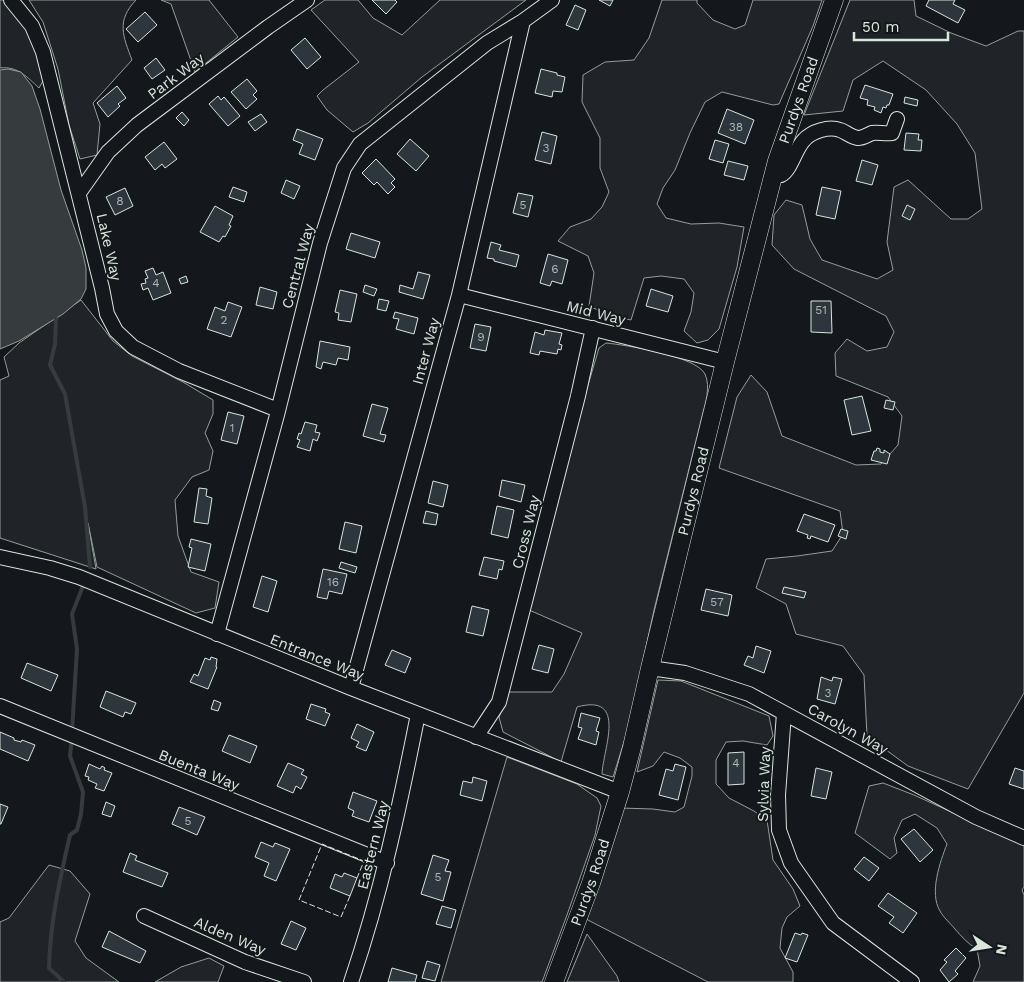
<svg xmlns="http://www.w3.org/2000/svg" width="1024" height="982" font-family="'Work Sans',sans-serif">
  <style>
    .green { fill: #202428; stroke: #939e99 }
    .water { fill: #363b3e; stroke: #939e99 }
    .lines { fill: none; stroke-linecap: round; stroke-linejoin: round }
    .stream { stroke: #363b3e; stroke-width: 4 }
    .building { fill: #2c363c; stroke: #d8e6dc }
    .minor-casing { stroke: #d8e6dc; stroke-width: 16 }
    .major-casing { stroke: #d8e6dc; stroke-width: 19 }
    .minor { stroke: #14181c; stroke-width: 14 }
    .major { stroke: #14181c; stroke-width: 18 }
    .fence { stroke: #d8e6dc; stroke-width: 1; stroke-dasharray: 6 2.5; stroke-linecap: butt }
    .labels { text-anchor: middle; stroke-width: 4; stroke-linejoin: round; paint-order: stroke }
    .number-label { font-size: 12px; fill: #adbab4 }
    .street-label { font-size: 15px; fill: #d8e6dc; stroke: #14181c }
  </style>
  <rect width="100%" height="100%" fill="#14181c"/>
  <path class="green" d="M0 0H8L28 26 44 79 39 88C27 77 18 66 0 68Z
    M29 0H136C116 21 123 36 132 60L93 103 100 124 97 155 80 159 69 125 58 69 43 22Z
    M161 0H209L238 37 195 72 171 4Z
    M325 0H358L373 18 402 35 440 0H526L422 77 368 123 353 132 327 110 317 96 323 90 359 62 311 10Z
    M662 0H697V3L713 20 735 29 745 25 753 0H822L813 26 779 104 773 105 722 92 705 102 690 133 675 170 663 188 657 204 666 218 691 224 719 223 744 227 737 267 719 329 708 340 697 343 684 331 691 312 694 293 684 279 661 276 644 278 631 320 609 315 589 306 594 273 588 256 558 241 570 227 591 219 602 207 609 192 600 168V138L582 102 583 75 605 62 634 60 649 38Z
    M850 0H914L916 16 951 33 986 46 1018 31H1024V693L968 789 908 766 867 736 864 675 843 646 796 634 786 604 756 588 766 559 797 556 832 551 843 534 840 511 719 468 737 397 751 375 767 392 782 436 856 465 881 464 898 445 902 416 888 397 836 376 835 353 847 339 867 351 887 347 894 332 886 316 794 269 772 245 774 215 786 200 802 205 810 239 822 260 877 279 893 270 887 242 894 187 908 180 951 219H968L982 209 975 153 957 124 926 90 883 61 853 80 843 111 804 115Z
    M81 300 113 341 132 356 183 382 213 400V414L205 433 213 451 209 470 192 477 175 500 178 536 191 572 219 582 215 608 196 613 97 567 88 523 96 569 0 538V380L9 376 4 357 19 343Z
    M606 343C626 345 696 356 705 374 711 387 705 404 702 416L654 610 628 729 613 777 602 774C603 749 628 693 577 707L561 762 503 732 499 717 508 692H552L564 674 582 633 529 610 586 392 599 348Z
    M658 680 681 681 769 716 773 736 767 745 743 741 726 742 716 760V784L729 798 754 811 767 820 773 860 793 889 800 906 787 917 782 928 780 948 793 972V982H708L586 919 620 808 653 809 675 812 684 807 692 776V767L680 758 664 752 653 766 637 772Z
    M507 757 577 784 597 798 601 806 595 835 567 915 542 982H441Z
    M883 783 914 795 1024 845V887L1022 890 1024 895V982H973L980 966 977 949C968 944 962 937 955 929 950 923 943 917 940 911 929 893 940 862 947 844L937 828 915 814 902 820 894 838 897 853 890 859 855 833 869 786Z
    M49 865 70 871 90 894 75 941 86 958 119 982H0V922L9 918Z
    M587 934 617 976 619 982H567Z
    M209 958 224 966 218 982H155L181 967Z"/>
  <path class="water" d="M8 69 21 72 32 86 40 109 61 190 82 250 86 268V289L81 299 63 314 19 341 0 349V70Z"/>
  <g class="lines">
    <path class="stream" d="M56 319 55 344 50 365 65 394 85 507 90 567
      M72 731 77 649 72 614 83 586
      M64 982 49 968C50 922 60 879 70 835L77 830 81 814 83 792 70 756 72 738"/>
  </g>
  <path class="building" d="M372 0H395L397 2 386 14Z
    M599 0H613L610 6Z
    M929 0H955L953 4 965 10 958 23 926 6Z
    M575 5 586 10 578 30 566 25Z
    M145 12 157 25 138 42 126 29Z
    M305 38 321 57 307 69 291 50Z
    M156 58 165 70 152 79 144 68Z
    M541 69 557 73V75L565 77 562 92 553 91 552 97 535 93Z
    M247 79 257 91 253 95 257 99 246 109 231 92Z
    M865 85 893 94 889 105H887L886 108 883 107 881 113 874 110 875 107 867 105 868 100 860 98Z
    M117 86 126 98 118 104 120 106 108 117 97 103Z
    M218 96 221 100 224 97 240 116 228 126 209 104Z
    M905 97 918 100 917 106 904 103Z
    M727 109 754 120 745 144 718 133Z
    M182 112 189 120 184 126 176 118Z
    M261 114 267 122 255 131 248 122Z
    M297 129 323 139 315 160 299 154 303 144 293 140Z
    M542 132 557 136 551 164 535 160Z
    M906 133 919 134 918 140H922L921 151 904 150Z
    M410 139 429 156 416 171 397 154Z
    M715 140 729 144 723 163 709 159Z
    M164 142 177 159 165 168 162 164 155 170 145 157Z
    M376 159 395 179 391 183 395 187 388 194 377 182 374 185 362 173Z
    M862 160 878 165 872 185 856 181Z
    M728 161 748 166 744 180 724 175Z
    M286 180 300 186 294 199 281 193Z
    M233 187 247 192 244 202 229 197Z
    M822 187 841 191 835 219 816 215Z
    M125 188 133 206 115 215 106 197Z
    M518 193 533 196 528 217 513 213Z
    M907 205 915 209 910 220 902 216Z
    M215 206 233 216 229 225 231 226 225 237 223 236 219 242 200 232Z
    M351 233 380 242 375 258 346 249Z
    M491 242 501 245 499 250 519 255 516 267 494 261V259L487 258Z
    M548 254 568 260 562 284 552 281 550 286 540 283Z
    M153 268 156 275 163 272 171 293 153 300 148 288 143 290 141 284 146 283 145 279 148 278 145 271Z
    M418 272 430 275 423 299 399 292 400 285 413 289Z
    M186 276 188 282 181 284 179 279Z
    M365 285 377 289 374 296 363 292Z
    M260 287 277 292 273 309 256 305Z
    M651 289 673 296 668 312 646 306Z
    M340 290 357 294 351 322 338 320 339 313 335 312Z
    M379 299 389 301 386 311 377 309Z
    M811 301H831L832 333 811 332Z
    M228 302 242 307 231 337 207 329 215 307 225 311Z
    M395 312 418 318 414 334 396 329 399 319 393 318Z
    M475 324 491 327 486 351 470 348Z
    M545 330 562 333 559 344 562 345 561 350 558 349 557 354 540 351 539 355 530 353 535 332 544 335Z
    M320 341 350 347 348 360 338 358 336 365 323 362 321 369 316 367Z
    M862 396 871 431 852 435 844 400Z
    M886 400 895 402 893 410 884 408Z
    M372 404 388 408 380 434 386 435 384 442 363 436Z
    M228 412 244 416 237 444 221 440Z
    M305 422 317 425 315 432 320 433 317 441 313 439 310 451 297 447 300 440 297 439 299 433 301 434Z
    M877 448 880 449V452L884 453V450L890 454 887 464 871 460 874 451H876Z
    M502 480 525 485 521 502 499 496Z
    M433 481 448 485 443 507 428 503Z
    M199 488 207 489 206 496 212 498 208 524 194 522Z
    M497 506 514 510 508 538 491 534Z
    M426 511 438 514 436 525 423 523Z
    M804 514 835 525 828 542 811 536 810 539 807 538 808 535 797 531Z
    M345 522 362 526 356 553 339 549Z
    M841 529 848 531 846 539 838 536Z
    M191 539 211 544 205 571 188 567 192 548 189 547Z
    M484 557 504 561 502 570 499 569 497 579 479 575Z
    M341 562 357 567 355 573 339 568Z
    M323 569 347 574 342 594 329 591 327 599 317 597Z
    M262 576 277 581 268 612 253 607Z
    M784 587 806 592 804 598 782 593Z
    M706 589 732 595 728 616 701 610Z
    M472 606 489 610 483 636 466 632Z
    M539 645 554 649 548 673 532 669Z
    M756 646 771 651 764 673 744 665 748 656 753 658Z
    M392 650 411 658 405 673 385 665Z
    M211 657 217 659 216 667H217L208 689 190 682 194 674 198 676 205 658 210 660Z
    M27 663 58 675 51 691 21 678Z
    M821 677 832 681 833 677 842 679 835 704 817 699Z
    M106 691 136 703 131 714 125 712 123 717 100 707Z
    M214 700 221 703 218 711 211 709Z
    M311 704 326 709 325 712 330 714 325 726 306 719Z
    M581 713 600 718 596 731 599 732 596 745 578 739 582 728 578 727Z
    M357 724 374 732 366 751 356 747 359 742 351 738Z
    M0 732 14 738V740L21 742 22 740 35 745 28 761 0 749Z
    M229 735 257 746 250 763 222 751Z
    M744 752V784L728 785V753Z
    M288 763 304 770 301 774 307 777 301 789 296 786 293 793 277 786Z
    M89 764 100 769 102 766 105 768 104 770 112 773 104 791 95 788 97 784 88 780 89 777 85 776Z
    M675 764 686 767 678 800 659 795 666 769 673 771Z
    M816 768 832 772 826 799 811 796Z
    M1015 768 1024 771V789L1009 784Z
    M473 777 487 781 482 801 460 795 463 781 472 783Z
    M353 792 377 801 369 822 352 816 354 811 348 808Z
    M106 802 115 806 111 817 102 814Z
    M0 804 8 807 1 824H0Z
    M179 807 205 817 197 835 172 824Z
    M914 829 933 850 920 862 901 839Z
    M261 842 273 847 275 843 290 849 276 881 264 876 269 863 255 857Z
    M130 853 137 856 135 860 168 873 162 887 123 872Z
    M433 855 449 860 445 871 451 872 443 901 421 894Z
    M864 857 879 868 869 881 854 869Z
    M344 873 357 878 350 896 330 888 335 874 342 877Z
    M888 893 917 913 903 933 889 923 894 917 878 906Z
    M442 906 456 910 451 928 436 924Z
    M291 921 306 928 296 950 281 944Z
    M109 931 146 951 140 963 102 947Z
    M795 933 801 935 802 933 808 935 797 962 785 958Z
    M956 948 966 958 955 971 958 974 949 982 940 970 947 962 944 960Z
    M427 961 440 965 435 981 422 978Z
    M392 968 417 975 415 982H388Z"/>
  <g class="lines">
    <defs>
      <path id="minor" d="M11 0 32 26 43 52 102 288 107 314 116 331 133 347 179 371 278 410
        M774 173 781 175C791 170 795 149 804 140 812 131 829 126 840 130 846 132 851 137 858 138 863 138 867 135 872 133 878 132 885 134 892 133L897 119
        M79 193 108 152 137 125 268 27 307 0
        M459 295 725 362
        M0 557 50 568 79 577 351 688 620 792
        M217 634 277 415 320 243 344 168 360 144 487 43 523 21 552 0
        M650 668 685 673 749 694 976 817 1024 838
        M351 688 459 295 523 21
        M0 706 387 863
        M784 713 778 795 779 830 791 863 833 923 912 982
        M476 737 499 702 578 396 593 328
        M144 916 245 962 304 982
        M351 982C381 894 400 805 418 714"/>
      <g id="major">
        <path id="s1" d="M554 982 591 883 620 792 632 747 650 668 725 362 777 161 834 0"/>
      </g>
    </defs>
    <use href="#minor" class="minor-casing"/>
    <use href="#major" class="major-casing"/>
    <use href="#minor" class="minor"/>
    <use href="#major" class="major"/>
    <path class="fence" d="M350 896 341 917 299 900 322 844 364 861 357 878"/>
  </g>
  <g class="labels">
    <g class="number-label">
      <text x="736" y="131">38</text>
      <text x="546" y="152">3</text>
      <text x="120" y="205">8</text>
      <text x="523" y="209">5</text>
      <text x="555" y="273">6</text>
      <text x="156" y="287">4</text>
      <text x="821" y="314">51</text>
      <text x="224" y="324">2</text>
      <text x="481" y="341">9</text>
      <text x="232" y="432">1</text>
      <text x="333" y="586">16</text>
      <text x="717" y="606">57</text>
      <text x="828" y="697">3</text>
      <text x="736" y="767">4</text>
      <text x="188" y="825">5</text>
      <text x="438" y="881">5</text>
    </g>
    <g class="street-label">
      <text transform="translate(176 76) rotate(-37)" y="5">Park Way</text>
      <text dy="5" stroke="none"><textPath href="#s1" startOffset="916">Purdys Road</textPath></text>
      <text transform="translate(109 247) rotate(77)" y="5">Lake Way</text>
      <text transform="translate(298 266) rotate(-75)" y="5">Central Way</text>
      <text transform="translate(596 313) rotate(14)" y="5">Mid Way</text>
      <text transform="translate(426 351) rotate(-75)" y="5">Inter Way</text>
      <text dy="5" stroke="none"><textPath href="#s1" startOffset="511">Purdys Road</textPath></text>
      <text transform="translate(526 532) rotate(-76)" y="5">Cross Way</text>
      <text transform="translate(317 657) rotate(22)" y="5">Entrance Way</text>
      <text transform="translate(848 729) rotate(29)" y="5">Carolyn Way</text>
      <text transform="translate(199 770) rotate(22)" y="5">Buenta Way</text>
      <text transform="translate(764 784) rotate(-88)" y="5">Sylvia Way</text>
      <text transform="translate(373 845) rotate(-76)" y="5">Eastern Way</text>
      <text dy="5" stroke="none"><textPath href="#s1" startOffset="106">Purdys Road</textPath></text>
      <text transform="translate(230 936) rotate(23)" y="5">Alden Way</text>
    </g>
  </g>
  <g transform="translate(989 947) rotate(102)" stroke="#14181c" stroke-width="4" paint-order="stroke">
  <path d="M0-4L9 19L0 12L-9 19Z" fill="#d8e6dc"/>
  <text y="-8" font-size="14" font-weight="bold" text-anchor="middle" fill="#d8e6dc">N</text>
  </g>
  <path d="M854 32v8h94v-8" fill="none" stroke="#d8e6dc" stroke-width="2.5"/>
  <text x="862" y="32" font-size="15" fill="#d8e6dc" stroke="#14181c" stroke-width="4" paint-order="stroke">50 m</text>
</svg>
